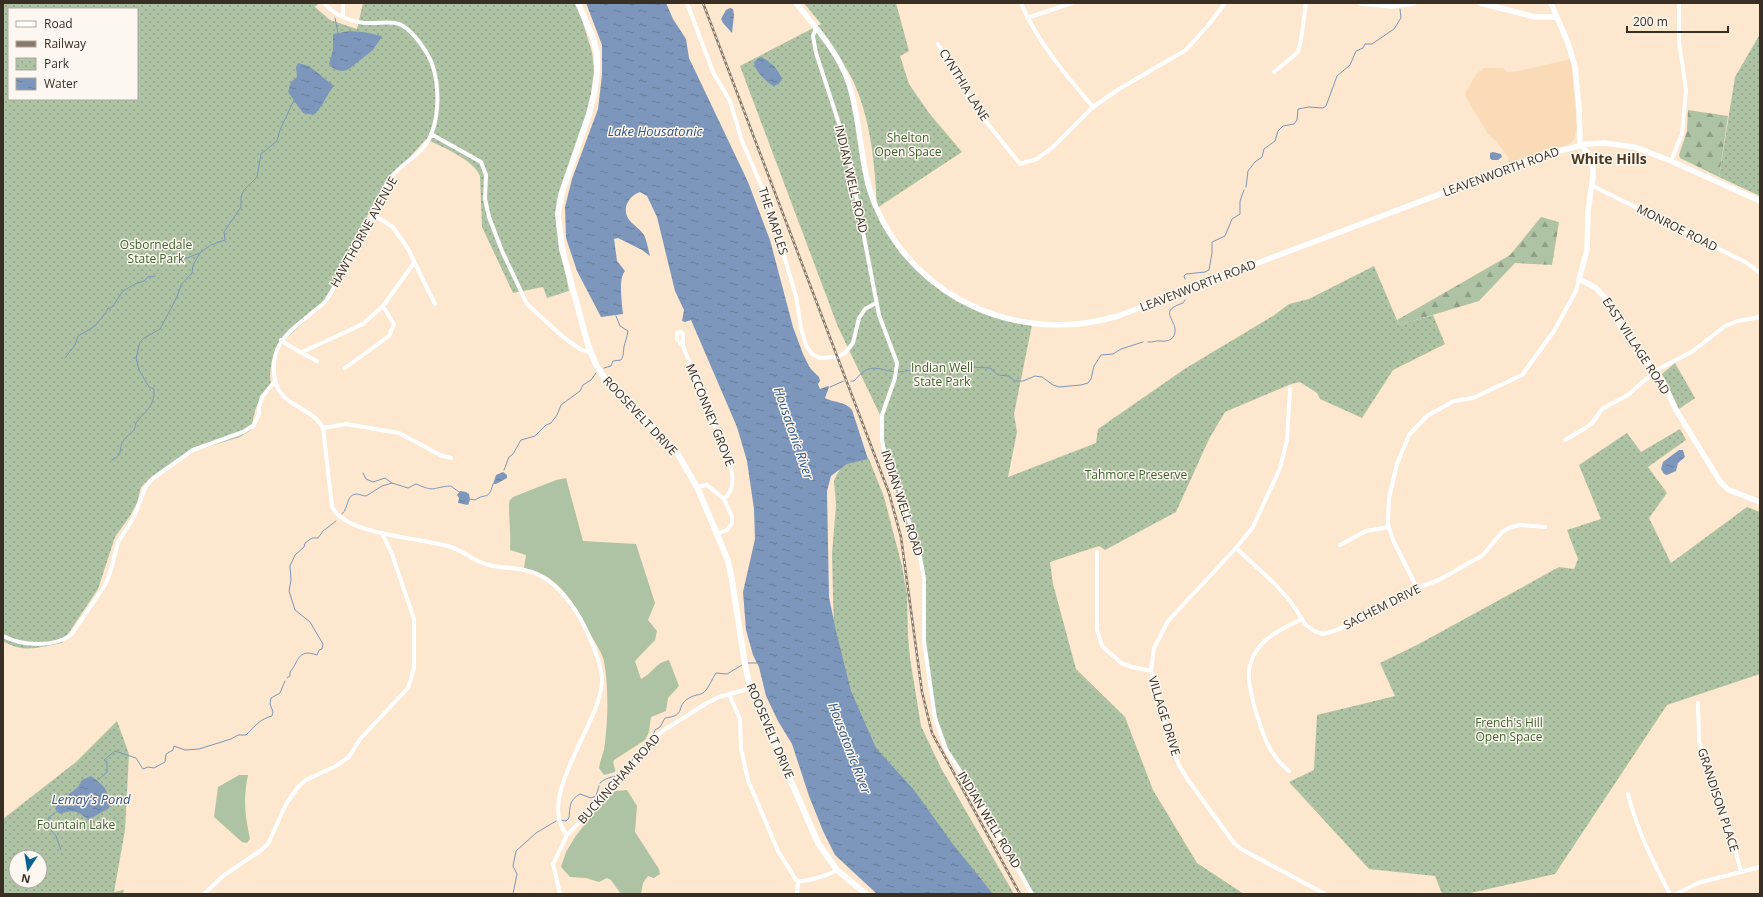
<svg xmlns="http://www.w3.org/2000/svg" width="1763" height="897" font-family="'Open Sans',sans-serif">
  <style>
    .built { fill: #fbdab7 }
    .green { fill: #aec3a4 }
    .forest { fill: url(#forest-firs) }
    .park { fill: url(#park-dots); fill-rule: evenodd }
    .water { fill: url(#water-ripples) }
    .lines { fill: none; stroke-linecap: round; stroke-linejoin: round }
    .stream { stroke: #7c97bb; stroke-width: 1 }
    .street { stroke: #fff; stroke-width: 4 }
    .secondary { stroke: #fff; stroke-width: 5.5 }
    .primary { stroke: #fff; stroke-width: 6 }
    .rail-casing { stroke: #877868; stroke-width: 2.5 }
    .rail { stroke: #fdf7f1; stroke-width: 1; stroke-dasharray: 3; stroke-linecap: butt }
    .labels { text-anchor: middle; stroke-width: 3; stroke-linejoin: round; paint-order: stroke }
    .street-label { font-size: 12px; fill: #382e23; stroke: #fdf7f1 }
    .park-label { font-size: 12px; fill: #3e622c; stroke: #fdf7f1 }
    .water-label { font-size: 13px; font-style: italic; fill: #2f5485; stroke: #fdf7f1 }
    .quarter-label { font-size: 14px; font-weight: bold; fill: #4d381e; stroke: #fdf7f1 }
  </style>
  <defs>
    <pattern id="forest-firs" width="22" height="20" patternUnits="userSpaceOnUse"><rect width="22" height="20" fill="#aec3a4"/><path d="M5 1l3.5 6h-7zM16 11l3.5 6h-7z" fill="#8f9f85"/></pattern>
    <pattern id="park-dots" width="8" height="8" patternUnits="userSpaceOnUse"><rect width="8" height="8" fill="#aec3a4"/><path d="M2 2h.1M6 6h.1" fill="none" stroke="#8f9f85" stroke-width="1.8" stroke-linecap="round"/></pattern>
    <pattern id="water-ripples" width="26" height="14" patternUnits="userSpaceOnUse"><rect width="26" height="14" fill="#7c97bb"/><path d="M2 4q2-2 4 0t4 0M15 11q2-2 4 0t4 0" fill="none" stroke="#677c98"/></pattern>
  </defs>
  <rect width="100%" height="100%" fill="#fde7cf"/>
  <path class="built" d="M1571 59 1577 127 1574 139 1570 144 1508 164 1509 158 1497 142 1488 134 1466 97V92L1477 73 1484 68H1503L1507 72 1518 71Z"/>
  <path class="green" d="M566 478 583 541 636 544 655 603 648 620 657 631 655 640 635 661 641 679C652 674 656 662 669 660L679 686 668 698 666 711 651 717 649 732 645 740 614 760C612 764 616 768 615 772L604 775 599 768C600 762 602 756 604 750 608 723 609 689 604 661 602 653 596 644 592 637 577 607 559 574 524 568L526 555 510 550C511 535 509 520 509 505 509 502 510 499 513 497L556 480Z
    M239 775H248C243 799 245 815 250 839L247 843 242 842 214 817 218 787Z
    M627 790 637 806 635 832 659 869 660 874 654 878 648 876 643 883 641 894H621L611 880 607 878 599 882 586 878 570 877 561 867 566 852 575 837 591 816 615 791Z"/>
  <path class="forest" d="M1688 110 1728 116 1719 177 1680 158 1679 155 1687 131Z
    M1541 217 1559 222 1552 265 1515 263 1479 301 1399 325 1397 320 1510 255Z"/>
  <path class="park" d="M3 3H319L315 7 330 20 357 29 363 3H575L579 10 592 52 595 78 592 98 557 210 556 223 569 291 547 298 543 287 513 293 482 227 480 176C473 159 442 147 426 139L389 181 374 202 327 301 276 348C271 360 269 372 271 385 256 401 255 409 251 430L240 437 188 453 149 479 141 487 137 503 130 516 115 537 98 589 62 643C40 647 23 654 3 641ZM9 9H137V99H9Z
    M804 3H896L909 51 900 56 909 84 929 113 962 152 877 208C875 162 870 106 845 66L849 77 863 150 865 185 881 224 900 253 926 279 956 301 993 317 1032 325 1014 414 1017 432 1008 477 1096 443 1098 429 1186 368 1273 316 1289 304 1309 299 1374 266 1399 325 1433 315 1445 344 1393 370 1362 418 1320 399 1317 393 1300 382 1291 384 1225 412 1209 439 1176 512 1105 550 1099 546 1050 562 1053 584 1076 669 1125 717 1153 790 1197 863 1244 894H1031L987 814 946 749 938 732 922 624 923 589 921 565 908 530 887 462 881 438V417L838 327 740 66 821 24Z
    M1760 34V196L1719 177 1735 77Z
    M1675 363 1695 398 1679 409 1662 374Z
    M1680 429 1686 440 1648 467 1667 493 1649 518 1671 563 1747 507 1760 512V674L1667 705 1555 874 1466 894H1442L1435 876 1369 869 1289 782 1314 770 1317 715 1395 696 1380 663 1417 645 1559 567 1574 569 1578 559 1567 530 1601 519 1579 465 1627 433 1641 452Z
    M861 458 869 459 884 497 902 566 907 595 908 636 910 658 921 726 941 768 1014 894H987L865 741 834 634 832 554 836 505 834 481 837 474 841 468 850 461Z
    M117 721 129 754 125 830 114 892 124 890 123 894H3V819L76 762ZM16 857H40V881H16Z"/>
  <path class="water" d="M586 3H666L673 19 686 39 689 58 748 182 770 240 793 327 803 354 810 368 819 377 820 381 818 384 820 389 828 386 829 387 825 398C834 403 845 401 852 410L868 459 847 464 831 476 827 491 829 597 836 631 851 691 876 748 914 790 952 843 993 894H877L835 855 823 831 809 796 792 744 778 721 766 696 759 667 753 655 746 630 743 592 755 539 754 509 747 461 737 427 691 320 685 322 682 321 684 310 675 291 657 217 647 196 640 192C628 196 620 211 631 222 636 227 640 229 644 235 647 241 648 249 650 256L642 250 618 238 614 239 617 261 625 271C618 279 622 303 623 314L601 317 577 271 566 238 565 207 572 179 598 109 602 75V45Z
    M730 8 733 9 734 15 732 33 723 23 721 19 726 10Z
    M349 31 363 32 382 36 373 50 349 69C342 73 333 70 329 64L333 50V34Z
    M760 57C770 60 779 70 782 79L779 84 774 86C767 84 754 69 754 62Z
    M298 63 309 66 334 86C326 94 322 110 313 115L303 113 288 92 291 82 297 77 296 67Z
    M1493 152 1501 154 1502 157 1498 160H1492L1490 158V153Z
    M1679 450H1683L1685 457 1678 463 1676 471 1667 475 1664 474 1661 469 1663 462Z
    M503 472 507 475V478L496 484H493L496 475Z
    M460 491 466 492 469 494 470 500 468 505 458 503 459 498 457 495Z
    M91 776C104 786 110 790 109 808L88 820C79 811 72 809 60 814L55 809 58 803 78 787 82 780Z"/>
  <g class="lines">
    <path class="stream" d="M335 18 338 33
      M1246 187 1248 171 1255 162 1262 157 1264 149 1275 141 1278 131 1283 126 1294 124 1297 120 1298 109 1309 107 1323 108 1326 106 1337 76 1350 65 1356 51 1363 48 1365 44H1372L1394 29 1401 18 1400 9
      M185 259 199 253
      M1185 279 1184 276 1186 274 1205 272 1209 270 1212 253V242L1225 236 1232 219 1240 214V201L1244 190
      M1148 342C1153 343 1156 340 1161 341 1168 342 1176 339 1175 329 1173 316 1160 311 1183 303L1185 300
      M65 358 75 345 78 336 95 326 107 311V309L112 307 123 291 135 284 144 281 148 277 155 276
      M604 368 611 366 613 361 621 360C624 355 623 353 624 347 625 342 627 338 628 331L620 326 616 316
      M898 372 921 369 931 371 934 368 945 367 953 363 970 367 990 368 998 375 1009 376 1015 381H1023L1035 376 1042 377 1053 385 1059 387 1081 385 1088 383 1091 379 1094 366 1101 355 1113 354 1121 349 1143 342
      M851 381H854C857 378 860 374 863 372 873 364 885 371 895 372
      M830 387 844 381
      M112 460C124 454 118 453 122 443 124 438 129 435 133 431 135 429 135 426 136 423 145 410 155 408 154 389L149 387 139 370 136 358 140 342 144 338 160 329 177 297 181 285 192 273 193 265 200 253 211 245 225 240 224 232 241 207V197L244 190 257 177 261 154 277 141 280 130 294 100
      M504 470 509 457 513 454 521 440 535 436 546 425 551 423 557 415 561 405 580 391 583 385 591 380 596 373
      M363 473 366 479 373 482 385 478 392 483
      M470 499 475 500C486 492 488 502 493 484
      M342 514C349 508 346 495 356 494 359 494 363 496 366 496L382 486 392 483 408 488 416 484C437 493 431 487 451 486L459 492
      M748 663H757
      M287 678 290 676V672C299 662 297 648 317 655L319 650 322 649 323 644 310 622 295 610 289 591 291 580 290 566 295 555 304 547 305 543 312 538H318L323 531 336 521
      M630 764 635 756 652 738 655 730 660 727 665 718C688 715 674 707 689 698 695 694 702 696 706 690 710 685 712 679 716 673L727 674 742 665
      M98 780 107 772V762L104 760 115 751 136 758 143 769 148 767 154 768 165 762 166 754 173 750 174 746 185 750 199 749 231 739 238 735H246C255 726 260 719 272 716L273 712 270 704 271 698 280 693 285 681
      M600 783C607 776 615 778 622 773
      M58 811 48 818 49 828 56 836 61 850
      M560 820 566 821 569 818C570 807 569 800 580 794L591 798 596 796 599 786
      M513 894 517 874 513 866 516 851 536 833 556 821"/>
    <path class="street" d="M324 3C335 16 355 24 373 23 381 23 391 21 399 24 411 29 422 45 428 55 440 76 440 113 431 135 424 153 404 162 392 176 383 187 379 202 373 214 367 229 357 242 349 256 341 270 336 286 327 299 324 304 318 308 314 311 289 333 269 342 275 380 280 407 313 407 323 428L332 506C343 535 423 538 451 547 464 551 474 562 489 565 505 569 524 567 539 575 551 581 562 592 570 603 583 619 603 662 602 683 599 726 535 798 567 835
      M687 3 713 72 730 101 742 141 767 199 796 296 801 328 806 345 812 354 820 358 837 357 845 353 853 343 859 318 865 309 876 303
      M1021 3C1038 43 1065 74 1093 107
      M343 17V3
      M1027 18 1072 3
      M816 28 813 36 816 53 844 139 849 159 879 315 897 363 895 378 882 415V440L886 460 899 488 920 557 924 578V641L935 718 946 749 985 810 1032 894
      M938 44 976 109 1020 164 1037 159 1053 147 1093 107 1119 89 1186 50 1210 23 1225 3
      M1274 72 1298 52 1301 40 1306 3
      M431 134 481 162 486 175 485 199 489 217 502 251 527 304 563 337 580 349 590 353
      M1671 161 1682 134 1686 90 1679 42V3
      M1593 186 1747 263 1760 273
      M373 215 393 227 408 249 435 304
      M281 340C292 349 305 354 317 361
      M683 346 677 339V333L681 332 683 334V346L687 356 732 471C733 482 733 491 724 499L707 485 697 487
      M302 352 363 324 383 306 414 263
      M345 368 389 336 394 324 383 306
      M1290 389 1287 440 1280 468 1253 527 1236 548 1168 621 1154 648 1151 671 1171 744 1179 765 1188 780 1234 843 1241 849 1325 894
      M323 428 346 424 399 433 440 455 451 458
      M1565 440 1587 427 1593 422 1602 409 1628 395 1655 371 1693 351 1725 326 1738 321 1760 317
      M717 534 727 530 732 523V517L724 499
      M1340 545 1366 531 1389 527
      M1236 548 1274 583 1290 601 1306 625 1314 631 1323 634 1337 630 1417 588 1439 580 1483 555 1502 532 1511 527 1521 525 1545 527
      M1097 552V630L1102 646 1121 663 1132 667 1151 671
      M1417 588 1393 540 1388 524 1389 498 1397 464 1409 435 1427 416 1454 401 1473 398 1522 375 1554 331 1576 291 1579 279
      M3 636C22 646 55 648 72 634L105 585 110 573 118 542 134 517 145 488 152 479 193 450 243 432 254 425 259 414V407L262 397 275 381
      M729 694 740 719 741 748 748 780 778 851 796 880C804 884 830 874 837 870
      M1698 703 1699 741 1706 767 1733 842 1741 872
      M1289 771C1283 766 1278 761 1274 755 1263 740 1247 689 1249 670 1250 663 1253 656 1257 650 1267 635 1286 627 1302 619
      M1628 794C1637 830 1653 862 1670 894
      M204 894 223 876 260 851 268 844 286 804 298 787 306 780 336 766 349 757 360 739 408 688 414 668V619L392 554 382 533
      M560 894 553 864 567 835 606 795 654 739 664 730 707 703 719 697 751 688
      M797 894 798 881
      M1676 894 1698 883 1760 867"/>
    <path class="secondary" d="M796 3C816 28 839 53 849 84 862 124 859 168 876 207 917 301 1021 345 1118 316L1543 155 1587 144 1604 143 1635 147 1671 161 1760 201
      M1360 3 1391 6 1414 3
      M1480 3 1535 17H1555
      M1551 3 1568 43 1575 67 1579 108 1580 140 1581 145 1587 152 1593 168V176L1588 212 1587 250 1579 279 1596 288 1606 299 1621 327 1664 384 1676 410 1721 483 1729 490 1760 502"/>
    <path class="primary" d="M578 3 593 38 597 54V72L594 94 589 114 561 195 558 214 562 249 588 345 597 367 612 389 651 425 676 451 697 487 717 534 728 561 732 580 745 665 749 682 759 708 818 843 837 870 866 894"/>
    <defs>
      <path id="rail" d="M703 3 889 493 901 537 922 692 932 733 1020 894"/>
    </defs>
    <use href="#rail" class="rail-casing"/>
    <use href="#rail" class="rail"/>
  </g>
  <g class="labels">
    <g class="street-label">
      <text transform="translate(964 85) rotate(58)" y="4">CYNTHIA LANE</text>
      <text transform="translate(1501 172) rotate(-20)" y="4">LEAVENWORTH ROAD</text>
      <text transform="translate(851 179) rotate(77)" y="4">INDIAN WELL ROAD</text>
      <text transform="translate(773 221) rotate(72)" y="4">THE MAPLES</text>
      <text transform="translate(1677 228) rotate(27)" y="4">MONROE ROAD</text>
      <text transform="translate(364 232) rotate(-61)" y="4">HAWTHORNE AVENUE</text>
      <text transform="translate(1198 286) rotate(-21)" y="4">LEAVENWORTH ROAD</text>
      <text transform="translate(1636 346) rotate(57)" y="4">EAST VILLAGE ROAD</text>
      <text transform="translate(710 415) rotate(68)" y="4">MCCONNEY GROVE</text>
      <text transform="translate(640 416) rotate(47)" y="4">ROOSEVELT DRIVE</text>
      <text transform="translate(902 503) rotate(72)" y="4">INDIAN WELL ROAD</text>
      <text transform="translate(1382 607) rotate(-27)" y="4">SACHEM DRIVE</text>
      <text transform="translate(1164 716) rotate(73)" y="4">VILLAGE DRIVE</text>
      <text transform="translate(770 731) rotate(67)" y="4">ROOSEVELT DRIVE</text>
      <text transform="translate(619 779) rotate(-48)" y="4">BUCKINGHAM ROAD</text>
      <text transform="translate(1718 800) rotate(72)" y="4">GRANDISON PLACE</text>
      <text transform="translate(989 820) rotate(59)" y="4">INDIAN WELL ROAD</text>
    </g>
    <g class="park-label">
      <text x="908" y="142">Shelton<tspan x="908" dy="14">Open Space</tspan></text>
      <text x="156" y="249">Osbornedale<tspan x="156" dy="14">State Park</tspan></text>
      <text x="942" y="372">Indian Well<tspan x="942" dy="14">State Park</tspan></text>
      <text x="1136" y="479">Tahmore Preserve</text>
      <text x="1509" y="727">French's Hill<tspan x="1509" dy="14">Open Space</tspan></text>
      <text x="76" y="829">Fountain Lake</text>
    </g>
    <g class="water-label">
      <text x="655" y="136">Lake Housatonic</text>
      <text transform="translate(794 433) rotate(71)" y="5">Housatonic River</text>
      <text transform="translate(850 748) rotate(69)" y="5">Housatonic River</text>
      <text x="91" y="804">Lemay's Pond</text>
    </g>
    <g class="quarter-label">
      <text x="1609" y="164">White Hills</text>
    </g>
  </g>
  <rect width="1763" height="897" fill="none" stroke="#382e23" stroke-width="8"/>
  <rect x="8" y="8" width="130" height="92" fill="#fdf7f1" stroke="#aea79f"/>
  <rect x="16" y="21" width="20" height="6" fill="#ffffff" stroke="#aea79f"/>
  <text x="44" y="28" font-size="12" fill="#382e23">Road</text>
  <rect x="16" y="41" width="20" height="6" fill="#877868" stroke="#aea79f"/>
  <text x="44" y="48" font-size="12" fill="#382e23">Railway</text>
  <rect x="16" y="58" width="20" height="12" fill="url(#park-dots)" stroke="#aea79f"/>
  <text x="44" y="68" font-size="12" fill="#382e23">Park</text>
  <rect x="16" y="78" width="20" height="12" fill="url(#water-ripples)" stroke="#aea79f"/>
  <text x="44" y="88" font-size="12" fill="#382e23">Water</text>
  <g transform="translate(28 869) rotate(192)"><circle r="19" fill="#fdf7f1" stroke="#aea79f"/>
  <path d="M0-3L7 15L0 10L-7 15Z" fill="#076192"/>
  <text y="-6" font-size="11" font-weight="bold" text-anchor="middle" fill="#382e23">N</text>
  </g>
  <path d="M1627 26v6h101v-6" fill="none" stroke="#382e23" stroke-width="2"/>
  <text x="1633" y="26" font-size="12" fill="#382e23" stroke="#fdf7f1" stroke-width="3" paint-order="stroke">200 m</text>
</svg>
